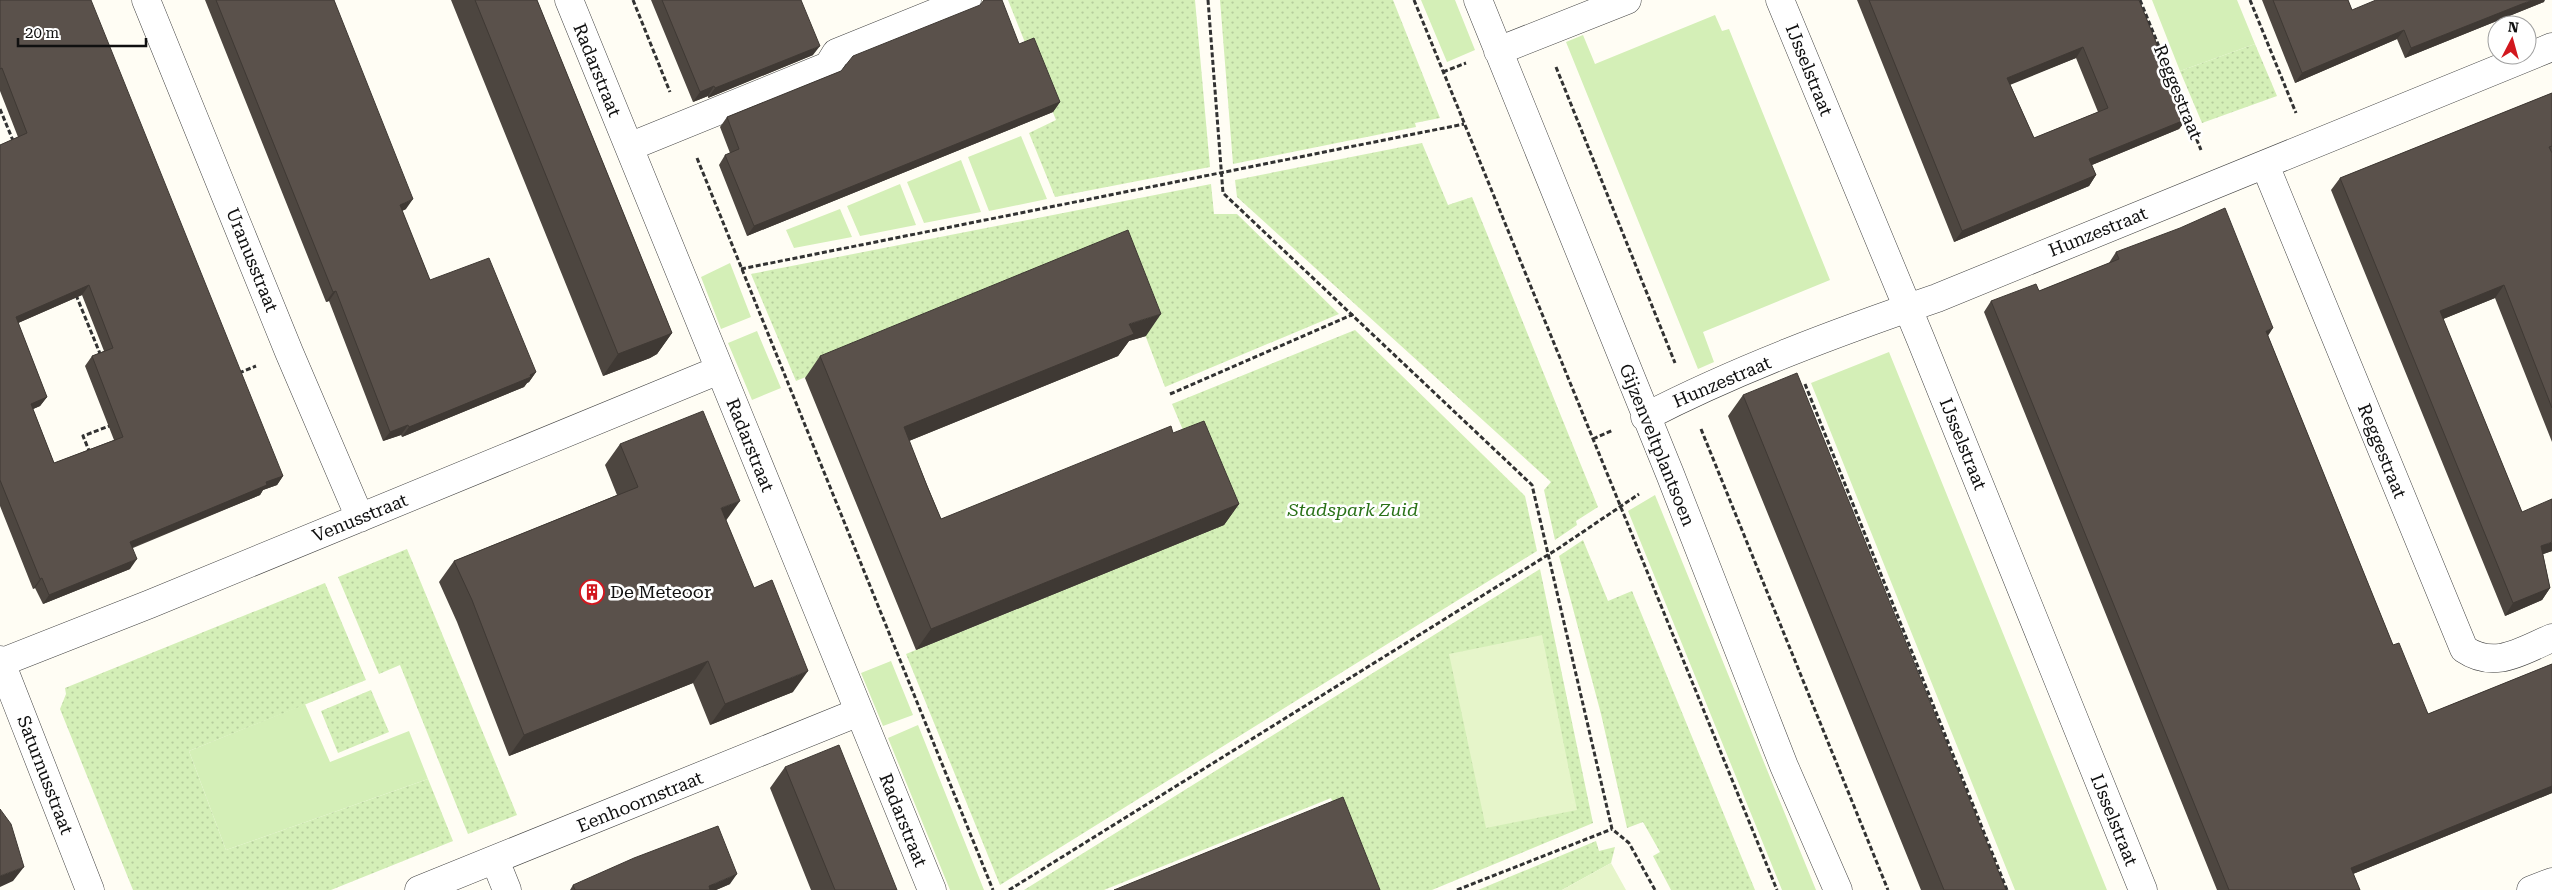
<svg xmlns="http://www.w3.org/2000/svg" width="2552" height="890" font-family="'Roboto Serif',serif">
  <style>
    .grass { fill: #d4efb7 }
    .park { fill: url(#park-dots) }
    .pitch { fill: #e6f5ca }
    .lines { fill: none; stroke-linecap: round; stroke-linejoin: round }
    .minor-casing { stroke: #434343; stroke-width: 29 }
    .path { stroke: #323232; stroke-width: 3; stroke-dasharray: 5 2.5; stroke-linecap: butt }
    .minor { stroke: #fff; stroke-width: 28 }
    .wall { fill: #4d4640; fill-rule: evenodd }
    .shaded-wall { fill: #3f3934 }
    .building { fill: #5a514b; stroke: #3f3934; fill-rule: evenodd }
    .labels { text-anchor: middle; stroke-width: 5; stroke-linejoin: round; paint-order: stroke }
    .street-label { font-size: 18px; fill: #101010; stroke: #fff }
    .park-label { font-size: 18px; font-style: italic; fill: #297117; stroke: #fff }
    .poi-label { font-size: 18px; fill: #101010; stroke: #fff; text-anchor: start }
  </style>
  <defs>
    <pattern id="park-dots" width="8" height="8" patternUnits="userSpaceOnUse" patternTransform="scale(1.25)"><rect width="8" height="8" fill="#d4efb7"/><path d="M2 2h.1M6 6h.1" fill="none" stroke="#b5cc9c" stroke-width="1.8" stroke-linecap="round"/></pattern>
  </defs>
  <rect width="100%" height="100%" fill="#fffdf4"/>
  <path class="grass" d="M1421 0H1455L1475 50 1447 62Z
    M2152 0H2237L2255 44 2180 71Z
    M1715 15 1722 31 1729 29 1830 280 1703 332 1714 362 1698 369 1566 42 1583 35 1595 64Z
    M1021 136 1047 199 989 211 968 157Z
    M961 160 981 212 924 223 907 182Z
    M900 184 916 225 860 236 847 206Z
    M840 209 852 237 794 248 786 230Z
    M730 263 751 317 721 329 701 277Z
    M757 331 781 388 752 400 728 343Z
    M1889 352 2107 890H2015L1811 383Z
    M1655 495 1816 890H1782L1628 511Z
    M891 661 913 715 883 726 861 673Z
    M305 704 330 762 409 731 428 779 226 850 189 751Z
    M918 725 984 890H950L888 738Z"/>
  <path class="park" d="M1008 0H1195L1210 167 1055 197 1029 133 1056 120Z
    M1220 0H1393L1440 118 1415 123 1416 127 1233 164Z
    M2255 44 2277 96 2202 123 2180 71Z
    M1422 143 1448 205 1472 197 1598 507 1576 521 1577 525 1555 540 1544 490 1551 482 1237 197 1235 180Z
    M1211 184 1214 214H1237L1339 314 1165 387 1113 251 796 381 751 274Z
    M1355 330 1525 496 1537 551 1000 885 906 654 1223 525 1172 404Z
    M1583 540 1608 601 1632 591 1755 890H1671L1653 856 1660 852 1643 822 1627 828 1601 714 1559 556Z
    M407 549 517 815 468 834 400 665 379 674 338 577Z
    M1540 569 1593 823 1432 890H1368L1331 798 1104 890H1024Z
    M325 583 366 680 189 751 226 850 428 779 453 841 331 890H133L60 709 66 694 65 688Z
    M371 690 389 732 338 753 321 711Z
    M1596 841 1599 851 1615 847 1611 863 1562 890H1478Z"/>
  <path class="pitch" d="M1542 635 1577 810 1486 828 1449 654Z
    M1611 863 1626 890H1562Z"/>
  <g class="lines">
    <defs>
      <path id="minor" d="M146 0 289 352 360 518
        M569 0 932 890
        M1478 0 1670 474 1784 766 1838 890
        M1780 0 1921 340 2143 890
        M1498 51 1627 0
        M629 147 828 66 836 53 967 0
        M2265 165 2464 649C2495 670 2521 651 2552 638
        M1645 417C1738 369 1838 332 1937 298L2552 47
        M0 660 90 890
        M0 663 150 604 719 370
        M495 860 507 890
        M419 890 859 712
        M2531 890 2552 882"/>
    </defs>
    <use href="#minor" class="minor-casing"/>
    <path class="path" d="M633 0 670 92
      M1208 0 1223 193 1532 485 1612 829 1629 843 1655 890
      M1414 0 1777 890
      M2140 0 2201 150
      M2250 0 2296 113
      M1556 67 1675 363
      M1443 72 1466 63
      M0 109 14 143
      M697 158 993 890
      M741 269 1464 124
      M76 295 101 356
      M239 373 256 366
      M1805 384 2007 890
      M1170 394 1354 314
      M1701 429 1888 890
      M1593 439 1613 430
      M90 453 83 436 112 425
      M1009 890 1559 548 1639 494
      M1457 890 1612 829"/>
    <use href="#minor" class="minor"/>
  </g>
  <path class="wall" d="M0 0 283 476 277 485 263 490 260 495 133 548 130 569 43 604 35 588 33 589 0 506V145L18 137 0 91ZM82 295 104 351 92 356 85 366 114 440 54 463 33 409 40 406 47 397 18 323Z
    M205 0H334L406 209 402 211 430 280 536 372 529 382 527 383 524 387 402 437 401 435 383 441 329 301 326 302Z
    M451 0H537L672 333 657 354 650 358 603 376Z
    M651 0H801L813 55 708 98V96L693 102Z
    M1857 0H2139L2187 119 2179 129 2092 165 2096 175 2089 186 1954 242ZM2076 58 2098 112 2034 138 2010 84Z
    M2262 0H2348L2352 10 2544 2 2405 58 2397 39 2295 83Z
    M1019 44 1060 102 1053 112 747 236 719 165 725 155 730 153 720 127 727 117 841 71Z
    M2552 93V442L2495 298 2443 319 2522 512 2552 551 2543 554 2550 588 2542 600 2505 616 2331 190 2340 178Z
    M2116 252 2268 336 2393 645 2428 714 2552 664V793L2353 874 2360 890H2217L1984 312 1991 301 2039 291 2109 263Z
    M1146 336 1129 341 1118 356 909 441 941 519 1173 433 1239 504 1224 525 916 650 805 378 820 356Z
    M1743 395 2006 890H1921L1728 416Z
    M620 444 726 520 793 692 710 725 693 683 509 756 457 622 439 582 454 561 617 495 605 465Z
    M785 767 897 890H811L770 788Z
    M730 884 716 890H570L573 885Z"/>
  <path class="shaded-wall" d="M2532 0H2545L2544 2 2405 58 2411 48Z
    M2404 30 2397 39 2295 83 2302 73Z
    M820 46 813 55 708 98 715 88Z
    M2083 47 2076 58 2000 89 2007 78Z
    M714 86 708 96 693 102 700 92Z
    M1060 102 1053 112 747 236 754 226Z
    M2187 119 2179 129 2082 169 2089 159Z
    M2096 175 2089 186 1954 242 1962 231Z
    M413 199 406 209 393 215 400 205Z
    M89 285 82 295 9 327 16 317Z
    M2504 285 2495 298 2431 324 2440 311Z
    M336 291 329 301 326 302 333 292Z
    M1161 314 1146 336 1129 341 1118 356 889 449 904 427 1129 324Z
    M2273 328 2266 339V331Z
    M672 333 657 354 650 358 603 376 618 354Z
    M536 372 529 382 527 383 524 387 402 437 409 427Z
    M47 397 40 406 24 413 31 404Z
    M408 425 401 435 383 441 390 432Z
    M283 476 277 485 263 490 260 495 123 551 130 542 266 482Z
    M740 501 725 522 721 508Z
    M1239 504 1224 525 916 650 931 629Z
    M2552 542V551L2532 558 2541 546Z
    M137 559 130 569 43 604 49 595Z
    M42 578 35 588 33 589 40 579Z
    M2550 588 2542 600 2505 616 2513 603Z
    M708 661 693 683 509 756 524 735Z
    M808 671 793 692 710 725 725 704Z
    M2552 786V793L2343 878 2351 868Z
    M24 867 13 881 0 887V876Z
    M737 874 730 884 716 890H706L709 886Z"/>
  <path class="building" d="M0 0H91L283 476 266 482 267 485 130 542 137 559 49 595 42 578 40 579 0 480V145L27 133 2 68 0 69ZM89 285 113 348 92 356 123 437 54 463 31 404 47 397 16 317Z
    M216 0H334L413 199 400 205 430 280 489 258 536 372 530 375 531 377 409 427 408 425 390 432 336 291 333 292Z
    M475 0H537L672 333 665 336 618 354Z
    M662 0H801L820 46 715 88 714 86 700 92Z
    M984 0H1002L1019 44 1034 38 1060 102 754 226 725 155 739 149 727 117 841 71 853 56 980 5Z
    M1869 0H2139L2187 119 2089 159 2096 175 1962 231ZM2083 47 2108 108 2034 138 2007 78Z
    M2273 0H2348L2352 10 2376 0H2532L2411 48 2404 30 2302 73Z
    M2552 93V146L2549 147 2552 153V408L2504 285 2440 311 2522 512 2552 499V542L2541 546 2550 588 2513 603 2340 178Z
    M2225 208 2273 328 2266 331 2393 645 2399 643 2428 714 2552 664V786L2351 868 2360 890H2229L1991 301 2036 284 2039 291 2119 259 2116 252 2180 228Z
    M1128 230 1161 314 1129 324 1134 334 904 427 927 486 941 519 1171 426 1173 433 1204 421 1239 504 931 629 820 356Z
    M1797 373 2006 890H1944L1743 395Z
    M703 411 740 501 721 508 754 588 772 580 808 671 725 704 708 661 524 735 472 600 454 561 638 487 620 444Z
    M839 745 897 890H835L785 767Z
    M1343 797 1380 890H1114Z
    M0 809 11 824 24 867 0 876Z
    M718 826 737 874 709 886 710 890H575L573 885 634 858Z"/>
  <defs>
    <symbol id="building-ring" viewBox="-11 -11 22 22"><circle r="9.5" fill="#fff" stroke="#d2171e" stroke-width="1.5"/><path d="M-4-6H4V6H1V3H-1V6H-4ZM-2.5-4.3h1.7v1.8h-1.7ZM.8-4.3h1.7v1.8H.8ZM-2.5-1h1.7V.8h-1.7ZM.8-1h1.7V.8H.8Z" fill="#d2171e"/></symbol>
  </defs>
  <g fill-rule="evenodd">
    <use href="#building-ring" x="578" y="578" width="28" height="28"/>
  </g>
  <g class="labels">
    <g class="street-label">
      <text transform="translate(597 70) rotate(68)" y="6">Radarstraat</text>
      <text transform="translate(1809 70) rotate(68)" y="6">IJsselstraat</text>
      <text transform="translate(2178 92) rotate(68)" y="6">Reggestraat</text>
      <text transform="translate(2098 232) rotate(-22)" y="6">Hunzestraat</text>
      <text transform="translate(252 260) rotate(68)" y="6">Uranusstraat</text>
      <text transform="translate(1722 382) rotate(-23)" y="6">Hunzestraat</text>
      <text transform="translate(1963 444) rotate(68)" y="6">IJsselstraat</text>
      <text transform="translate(750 445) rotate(68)" y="6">Radarstraat</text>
      <text transform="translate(1657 445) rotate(68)" y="6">Gijzenveltplantsoen</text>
      <text transform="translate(2382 451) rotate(68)" y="6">Reggestraat</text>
      <text transform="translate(360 518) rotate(-22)" y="6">Venusstraat</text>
      <text transform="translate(45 775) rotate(69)" y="6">Saturnusstraat</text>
      <text transform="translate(640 802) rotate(-22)" y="6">Eenhoornstraat</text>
      <text transform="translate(903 820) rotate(68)" y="6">Radarstraat</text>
      <text transform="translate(2114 820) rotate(68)" y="6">IJsselstraat</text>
    </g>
    <g class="park-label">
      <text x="1353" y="516">Stadspark Zuid</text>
    </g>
    <g class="poi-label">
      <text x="610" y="598">De Meteoor</text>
    </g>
  </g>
  <g transform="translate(2512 40) rotate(6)"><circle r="24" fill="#ffffff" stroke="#9f9f9f"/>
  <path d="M0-4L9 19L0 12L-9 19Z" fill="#d2171e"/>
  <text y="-8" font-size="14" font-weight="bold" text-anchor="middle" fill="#101010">N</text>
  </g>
  <path d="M18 38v8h128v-8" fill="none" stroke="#101010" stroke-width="2.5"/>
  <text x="25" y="38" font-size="15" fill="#101010" stroke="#ffffff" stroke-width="4" paint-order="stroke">20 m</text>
</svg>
